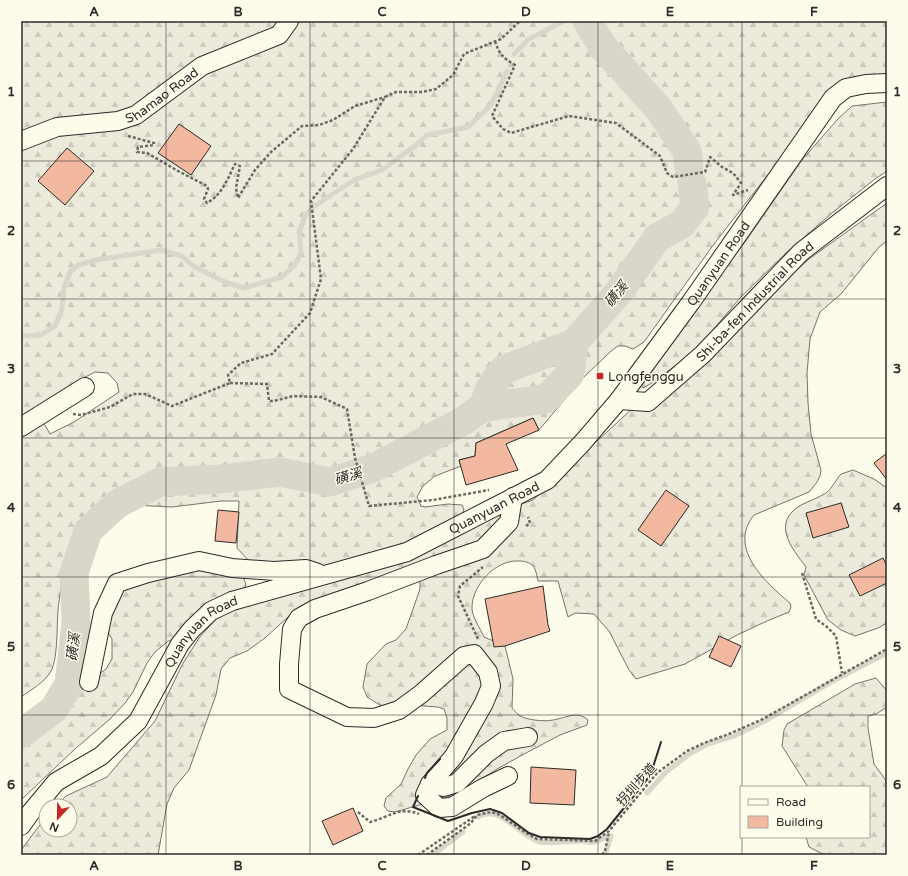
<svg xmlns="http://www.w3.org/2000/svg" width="908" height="876" font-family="'Varela Round','Noto Sans TC',sans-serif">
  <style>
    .forest { fill: url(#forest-firs); stroke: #74746e; fill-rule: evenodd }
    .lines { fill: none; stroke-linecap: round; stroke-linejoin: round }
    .stream { stroke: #d8d7c9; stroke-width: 5 }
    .river { stroke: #d8d7c9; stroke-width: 29 }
    .building { fill: #f2b8a0; stroke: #2b2b2b }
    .minor-casing { stroke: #2b2b2b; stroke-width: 20 }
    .path { stroke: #6a6964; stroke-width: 2.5; stroke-dasharray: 3 2; stroke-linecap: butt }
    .minor { stroke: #fdfbea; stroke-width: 18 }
    .wall { stroke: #2b2b2b; stroke-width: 2 }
    .grid { fill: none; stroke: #2b2b2b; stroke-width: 1; stroke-opacity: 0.55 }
    .poi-dot { fill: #c62828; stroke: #fdfbea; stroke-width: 1.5 }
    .labels { text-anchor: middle; stroke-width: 3; stroke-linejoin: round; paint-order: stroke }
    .street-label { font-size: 13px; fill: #2b2b2b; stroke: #fdfbea }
    .poi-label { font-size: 13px; fill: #2b2b2b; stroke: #fdfbea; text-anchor: start }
    .water-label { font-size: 14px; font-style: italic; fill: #2b2b2b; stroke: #fdfbea }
    .neatline { fill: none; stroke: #2b2b2b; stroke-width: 1.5 }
    .grid-label { font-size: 13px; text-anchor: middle; font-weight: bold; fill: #2b2b2b }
  </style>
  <defs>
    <pattern id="forest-firs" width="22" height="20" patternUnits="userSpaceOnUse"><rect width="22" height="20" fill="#ecebdb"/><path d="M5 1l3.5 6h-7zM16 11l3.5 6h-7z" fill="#cbcabc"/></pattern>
  </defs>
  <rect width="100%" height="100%" fill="#fdfbea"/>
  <path class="forest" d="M21 21H887V76L837 86 714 244 644 342 633 349 625 346H618L610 352 582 379 539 430 533 418 476 443 475 456 459 460 461 466 435 476 423 486 417 497 421 506 425 507 448 504 462 505 464 509 462 515 411 541 370 558 333 568 284 562 249 561 237 548 239 501H221L172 507 133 505 76 536C68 557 62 578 59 601 56 619 59 656 51 671 45 682 31 690 21 697ZM95 372 108 373 117 383 119 392 74 422 50 434 42 420 40 408 72 384Z
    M887 102V171L875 179 832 213 786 253 740 298 695 351 652 383 643 388 640 382 745 242 802 160 837 120 852 106Z
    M887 203V241L879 247 841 294 820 312 810 339 807 373 808 403 811 434 821 470 820 476 817 482 809 492 754 515C727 548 766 583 790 603L791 607 789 612 767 621 737 635 685 664 636 679 629 670 609 631 594 614 575 613 568 617 558 581H538C537 577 536 569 533 566 529 562 524 561 519 561 496 559 471 586 472 609 472 616 481 630 484 637L505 646 513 679 512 708C514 710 516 713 519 715 525 720 545 722 553 720 566 718 577 710 588 720L587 725 560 735 526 753 497 769 468 788 457 794 395 812 388 811 384 806 386 798 401 784 408 769 416 755 430 739 447 730V718L444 709 438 707 395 704 387 707 380 705 367 697 363 687 367 664 386 644 396 640 406 629 420 589V577L356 589 289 616 265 638 247 651 230 658 221 669 216 695 189 770 174 788 167 804 158 855H21V850L46 817V830H70V806H56L66 796 107 777 155 721 182 665 199 638 216 619 238 605 533 500 633 408 767 297 809 259Z
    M853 470 874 479 887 488V623L878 628 855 636 841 630 828 620 804 575 806 567C791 547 771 523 801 505 809 501 818 498 826 493 831 490 837 478 841 474Z
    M185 567 242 575 246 584 245 587 181 635 167 642 155 652 147 663 133 692 125 703 110 719 75 749 21 800V728L56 687 102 672 106 669 112 659V639L105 627 120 586Z
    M876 678 887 691V707L876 714 868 716V728L874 764 887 782V855H825L809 847 806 837H869V787H808L782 746 784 730 787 724 855 684Z"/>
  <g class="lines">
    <path class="stream" d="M514 54 529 39 564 21
      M21 336 41 335 55 326 62 309 64 288 70 272 78 265 95 260 161 250 182 256 193 266 225 282 244 288 282 277 294 266 301 253 299 232 306 214 316 205 354 180 382 170 415 146 427 135 468 127 491 105 507 71
      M647 793 666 772 691 753 708 744 734 736 765 721 831 682 887 653
      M478 817C501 803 519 837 540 842 551 844 571 841 583 841 592 844 598 842 606 837
      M433 855 463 832
      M605 855 611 836"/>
    <path class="river" d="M587 21 603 47 658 108 687 151 689 166
      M483 407 546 399 570 374 574 343
      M21 734 54 709 69 684 76 622 74 573 88 531 117 504 160 482 221 479 280 472 330 482 373 468 463 421 483 407 490 388 503 370 574 343 618 293 657 238 682 224 695 207 692 183"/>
  </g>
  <path class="building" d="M179 124 211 146 191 175 158 153Z
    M67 148 94 171 65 205 38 181Z
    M533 418 539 430 506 444 518 470 466 485 459 460 475 456 476 443Z
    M887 453V480L874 463Z
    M666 490 689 506 661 546 638 530Z
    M841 503 849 527 813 538 806 513Z
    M218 510 239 512 236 543 215 541Z
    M883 558 887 566V583L860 596 849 575Z
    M543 586 548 625 550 631 505 646 494 647 485 599Z
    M719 636 741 646 731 667 709 657Z
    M531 767 576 770 574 805 530 803Z
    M353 808 363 831 333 845 322 821Z"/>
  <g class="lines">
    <defs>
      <g id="minor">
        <path id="s1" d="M21 141 57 127 118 121 136 115 202 66 279 35 289 21"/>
        <path id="s2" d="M619 400 648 402 703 354 801 252 887 186"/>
        <path d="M21 427 85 387"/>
        <path d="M89 682 103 613 117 583 148 573 199 561 232 568 274 571 306 569 318 573"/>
        <path d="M508 776 483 788 452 807 439 808 425 795 430 784 454 756 484 703 491 686 488 672 474 654 464 656 421 694 399 710 374 718 347 717 289 689V664L292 629 299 618 315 609 368 591 436 565 483 549 509 522 513 497"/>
        <path d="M430 784 444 787 457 783 486 754 504 741 528 737"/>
        <path id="s3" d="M21 826 31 812 56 782 101 756 138 721 180 644 192 629 211 611 232 601 407 552 547 480 583 442 619 400 691 302 833 98 846 88 866 84 887 83"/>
      </g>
    </defs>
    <use href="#minor" class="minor-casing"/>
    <path class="path" d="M495 41C499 54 503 58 515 65L492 116 503 129 511 133 569 116 616 123 660 156 667 173 673 177 705 172 710 157 722 167 733 173 741 183 733 195 748 190
      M128 136 154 143V145L138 147 137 152 147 153 178 171 207 186 208 189 204 199 207 203C222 195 228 178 235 164L240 166 236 188 238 198 255 170 271 152 302 126 319 125 333 120 355 106 385 97
      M230 383 267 384 269 401H274L293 396 321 397 347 409 355 458 369 506 433 500 489 490
      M73 414 81 415 110 407 133 394H145L172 406 230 383 228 375 241 363 272 354 310 313 321 279 311 201 353 149 385 97 396 92H422L436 89 453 75 464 54 501 39 520 21
      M526 526 530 523 528 517
      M802 573 816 619 827 627 836 636 842 673
      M478 639 458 596 460 586 483 567
      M358 812 370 822C390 817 399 806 419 814
      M418 855 475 816
      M427 855 471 823 477 815 491 812 500 815 526 833 537 839 595 841 609 831 657 773 687 751 704 743 729 734 763 719 887 649
      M602 855 605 851 609 832"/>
    <use href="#minor" class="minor"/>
    <path class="wall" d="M425 778 427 773 440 759
      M418 796 413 807 448 821 472 813 490 809 502 813 529 833 540 837 590 839 598 836 607 829 653 772V767L661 742"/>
  </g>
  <path class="grid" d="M166 21V855M310 21V855M454 21V855M598 21V855M742 21V787M21 161H887M21 299H887M21 438H887M21 577H887M21 715H887M742 837V855"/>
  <rect class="poi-dot" x="596" y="372" width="8" height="8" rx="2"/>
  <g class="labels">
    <g class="street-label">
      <text dy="5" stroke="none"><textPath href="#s1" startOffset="151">Shamao Road</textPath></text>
      <text dy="5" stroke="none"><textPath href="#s3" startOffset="931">Quanyuan Road</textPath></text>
      <text dy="5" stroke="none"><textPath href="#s2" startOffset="176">Shi-ba-fen Industrial Road</textPath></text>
      <text dy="5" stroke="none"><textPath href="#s3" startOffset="595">Quanyuan Road</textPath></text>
      <text dy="5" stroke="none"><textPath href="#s3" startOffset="271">Quanyuan Road</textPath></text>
      <text transform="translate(636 784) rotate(-48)" y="5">拐圳步道</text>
    </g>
    <g class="poi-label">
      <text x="608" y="381">Longfenggu</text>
    </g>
    <g class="water-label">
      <text transform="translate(616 294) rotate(-51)" y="5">磺溪</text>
      <text transform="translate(348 476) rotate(-16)" y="5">磺溪</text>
      <text transform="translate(73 647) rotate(-83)" y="5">磺溪</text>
    </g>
  </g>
  <rect width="908" height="876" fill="none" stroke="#fdfbea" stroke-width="44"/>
  <rect x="740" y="786" width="130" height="52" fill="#fdfbea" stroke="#a9a89e"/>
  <rect x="748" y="799" width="20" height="6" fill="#fdfbea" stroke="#a9a89e"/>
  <text x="776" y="806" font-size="12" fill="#2b2b2b">Road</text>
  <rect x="748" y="816" width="20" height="12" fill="#f2b8a0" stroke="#a9a89e"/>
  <text x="776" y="826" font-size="12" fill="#2b2b2b">Building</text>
  <g transform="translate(58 818) rotate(202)"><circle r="19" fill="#fdfbea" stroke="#a9a89e"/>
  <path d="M0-3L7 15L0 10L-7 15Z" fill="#c62828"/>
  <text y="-6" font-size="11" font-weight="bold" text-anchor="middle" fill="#2b2b2b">N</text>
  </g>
  <rect x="22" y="22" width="864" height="832" class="neatline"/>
  <g class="grid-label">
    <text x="94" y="16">A</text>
    <text x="238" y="16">B</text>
    <text x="382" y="16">C</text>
    <text x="526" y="16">D</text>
    <text x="670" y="16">E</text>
    <text x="814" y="16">F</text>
    <text x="11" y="96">1</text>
    <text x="897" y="96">1</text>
    <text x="11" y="235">2</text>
    <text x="897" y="235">2</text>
    <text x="11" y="373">3</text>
    <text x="897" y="373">3</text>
    <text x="11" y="512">4</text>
    <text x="897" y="512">4</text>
    <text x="11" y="651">5</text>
    <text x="897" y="651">5</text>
    <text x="11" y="789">6</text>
    <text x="897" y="789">6</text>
    <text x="94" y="870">A</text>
    <text x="238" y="870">B</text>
    <text x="382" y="870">C</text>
    <text x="526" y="870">D</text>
    <text x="670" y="870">E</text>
    <text x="814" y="870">F</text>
  </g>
</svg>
